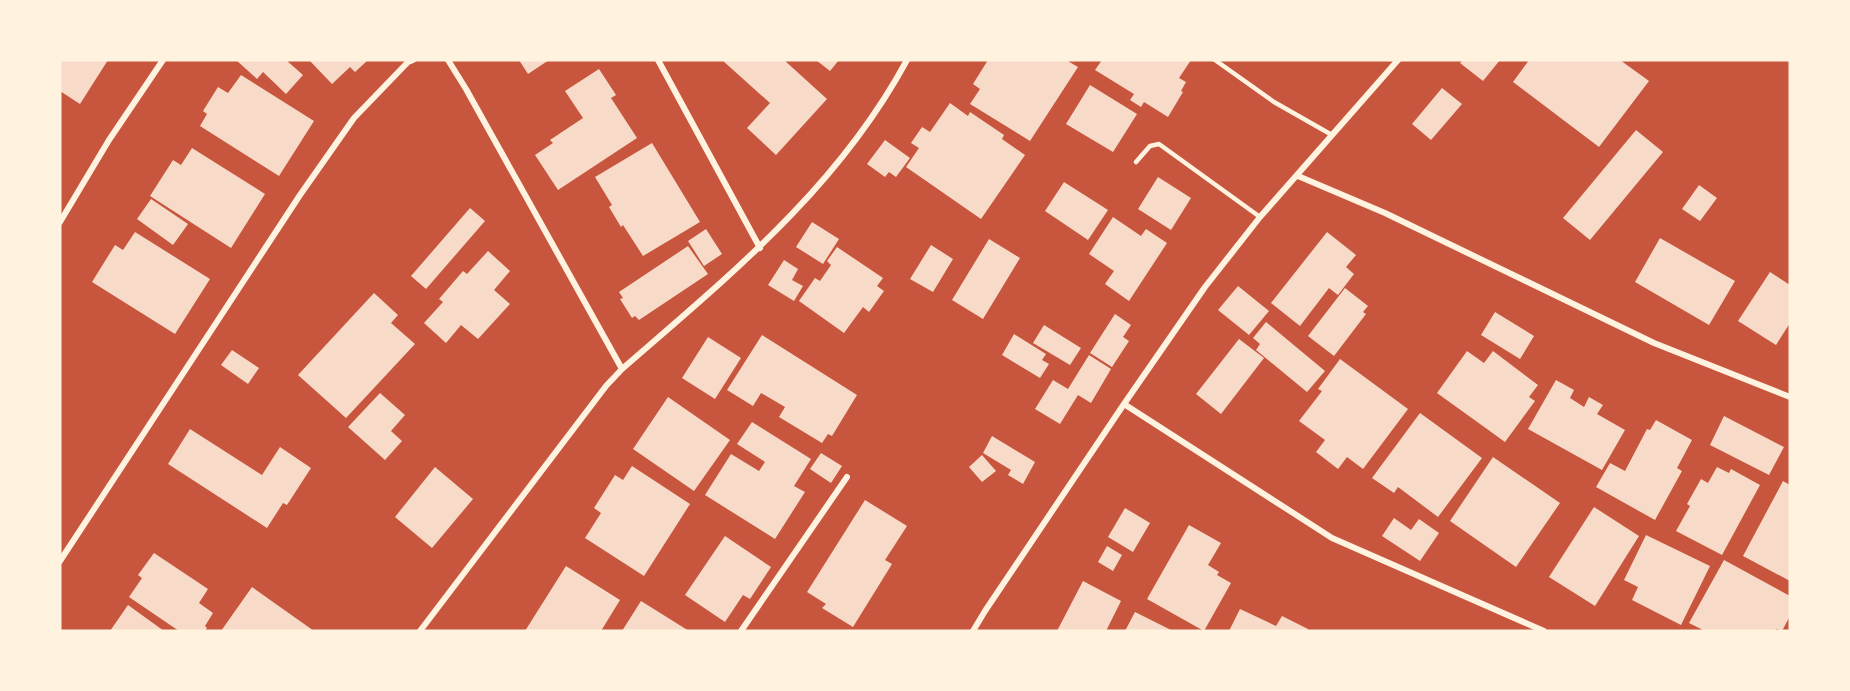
<svg xmlns="http://www.w3.org/2000/svg" width="1850" height="691" font-family="'Open Sans',sans-serif">
  <style>
    .building { fill: #f7dbc8 }
    .lines { fill: none; stroke-linecap: round; stroke-linejoin: round }
    .service { stroke: #fff3e0; stroke-width: 4.5 }
    .minor { stroke: #fff3e0; stroke-width: 6 }
  </style>
  <rect width="100%" height="100%" fill="#c8553d"/>
  <path class="building" d="M60 60H108L80 104 60 91Z
    M236 60H286L303 75 286 94 263 72 257 79Z
    M311 60H368L355 72 350 67 332 84 310 61Z
    M519 60H549L528 74Z
    M722 60H784L827 99 776 155 747 128 770 103Z
    M816 60H839L830 71Z
    M988 60H1066L1078 67 1030 141 970 104 980 89 973 84Z
    M1102 60H1191L1179 78 1186 82 1181 91 1183 92 1168 117 1144 102 1141 107 1130 100 1134 94 1095 70Z
    M1463 60H1500L1483 81 1460 63Z
    M1529 60H1620L1649 81 1599 147 1513 82Z
    M599 69 616 95 611 98 637 138 558 190 535 155 553 143 550 140 583 118 565 91Z
    M241 75 314 121 279 176 200 126 207 114 203 111 218 87 228 93Z
    M1090 85 1137 114 1113 152 1066 124Z
    M1442 88 1462 104 1431 140 1412 124Z
    M950 103 968 116 970 112 1004 135 1002 139 1025 155 981 219 906 167 919 148 911 143 922 127 930 132Z
    M1636 130 1663 152 1590 240 1563 218Z
    M885 140 910 158 896 177 889 172 885 177 867 164Z
    M652 143 700 222 643 256 623 225 621 227 609 207 612 205 595 177Z
    M192 148 265 194 231 248 150 196 173 160 181 165Z
    M1158 177 1191 198 1171 230 1138 209Z
    M1064 182 1108 210 1088 240 1045 211Z
    M1699 185 1717 198 1700 221 1682 209Z
    M151 199 188 224 173 245 137 219Z
    M470 208 485 221 426 289 411 276Z
    M1113 217 1141 236 1146 229 1167 243 1129 301 1105 284 1114 271 1089 254Z
    M812 222 839 239 823 264 796 247Z
    M706 229 722 254 704 266 688 241Z
    M135 232 210 279 175 334 92 282 115 245 123 250Z
    M1327 232 1356 255 1346 267 1354 274 1338 295 1329 288 1300 326 1271 303Z
    M1660 238 1735 281 1709 325 1635 282Z
    M989 239 1020 258 983 319 952 300Z
    M931 245 953 259 933 292 910 279Z
    M688 246 708 274 639 320 635 316 632 318 620 299 623 298 619 292Z
    M837 247 883 278 877 286 884 291 869 312 863 307 844 333 799 301 815 278 820 281 831 265 827 261Z
    M488 251 510 271 494 290 510 304 478 339 461 325 446 343 424 323 443 302 439 299 463 271 467 274Z
    M784 260 798 269 792 280 803 286 794 301 768 285Z
    M1770 272 1790 285V323L1776 345 1738 321Z
    M1238 286 1269 311 1249 335 1218 310Z
    M1345 288 1368 306 1363 312 1366 314 1334 356 1308 336Z
    M374 293 398 315 391 323 415 344 346 418 298 375Z
    M1495 312 1534 336 1520 359 1481 335Z
    M1115 314 1131 325 1123 337 1129 341 1112 367 1090 353Z
    M1266 322 1325 371 1307 392 1256 350 1260 344 1253 338Z
    M1044 325 1081 348 1070 365 1033 343Z
    M1014 334 1046 354 1042 360 1049 364 1040 378 1002 355Z
    M762 335 857 395 832 436 828 434 822 443 779 417 785 407 761 393 753 406 727 390Z
    M708 337 741 358 715 399 682 378Z
    M1239 339 1264 358 1221 414 1196 394Z
    M232 350 259 368 248 384 221 365Z
    M1467 351 1484 363 1493 351 1538 385 1529 397 1535 401 1505 442 1437 393Z
    M1089 355 1111 369 1091 403 1078 395 1060 424 1035 409 1053 380 1068 389Z
    M1340 359 1408 409 1363 469 1347 457 1338 469 1316 452 1325 440 1299 421 1322 391 1318 389Z
    M1556 380 1574 390 1570 398 1584 407 1589 397 1603 405 1597 414 1625 430 1602 470 1528 429Z
    M380 393 405 415 391 431 402 441 385 460 348 427Z
    M668 397 730 440 694 491 633 449Z
    M1420 413 1482 458 1438 517 1398 487 1394 493 1372 478Z
    M1724 416 1784 447 1769 475 1710 445Z
    M1656 420 1692 440 1677 468 1682 471 1655 520 1596 487 1610 463 1625 471 1647 429 1650 430Z
    M752 422 811 459 794 486 805 492 775 539 705 495 731 454 759 471 765 462 737 444Z
    M190 429 262 475 280 447 311 468 287 505 283 503 267 528 168 464Z
    M992 436 1035 462 1023 484 1008 475 1011 470 983 453Z
    M821 453 842 466 831 483 810 469Z
    M982 455 996 471 982 482 969 467Z
    M1493 457 1560 503 1516 567 1450 521Z
    M632 466 690 504 644 576 585 538 601 513 594 508 615 475 623 480Z
    M435 467 473 499 432 548 395 517Z
    M1717 467 1729 473 1731 469 1760 485 1722 555 1676 531 1690 506 1687 504 1701 479 1708 483Z
    M1783 481 1790 485V581L1743 556Z
    M865 500 907 526 885 560 892 564 853 627 822 608 826 604 807 592Z
    M1594 507 1639 536 1595 606 1549 577Z
    M1125 508 1150 523 1133 552 1108 537Z
    M1394 518 1411 530 1419 519 1439 533 1420 561 1382 536Z
    M1189 525 1221 543 1208 565 1219 572 1217 575 1231 583 1204 631 1147 599Z
    M1646 535 1710 566 1681 625 1632 600 1638 587 1624 580Z
    M725 536 771 567 750 599 743 595 725 622 685 595Z
    M1107 546 1122 555 1113 571 1098 562Z
    M154 553 208 589 199 603 213 613 205 626 207 628 205 631H179L129 597 142 578 138 575Z
    M1724 560 1790 596V616L1782 631 1776 629 1775 631H1705L1689 623Z
    M566 566 620 600 601 631H525Z
    M1083 581 1121 601 1106 631H1057Z
    M252 587 314 631H221Z
    M641 601 689 631H622Z
    M128 605 164 631H110Z
    M1240 609 1276 626 1282 616 1308 629 1307 631H1229Z
    M1135 612 1173 631H1125Z"/>
  <g class="lines">
    <path class="service" d="M1215 60 1274 102 1332 135
      M1136 162 1150 146 1159 144 1260 217"/>
    <path class="minor" d="M448 60 466 89 622 369
      M658 60 760 248
      M1298 176 1385 213 1654 343 1790 397
      M60 222 109 140 163 60
      M1124 404 1332 538 1544 631
      M60 561 300 195 354 118 408 62 413 60
      M420 631 606 386 622 369C730 275 838 188 907 60
      M741 631 847 477
      M973 631 985 611 1124 404 1205 287 1260 217 1398 60"/>
  </g>
  <rect width="1850" height="691" fill="none" stroke="#fff3e0" stroke-width="123"/>
</svg>
